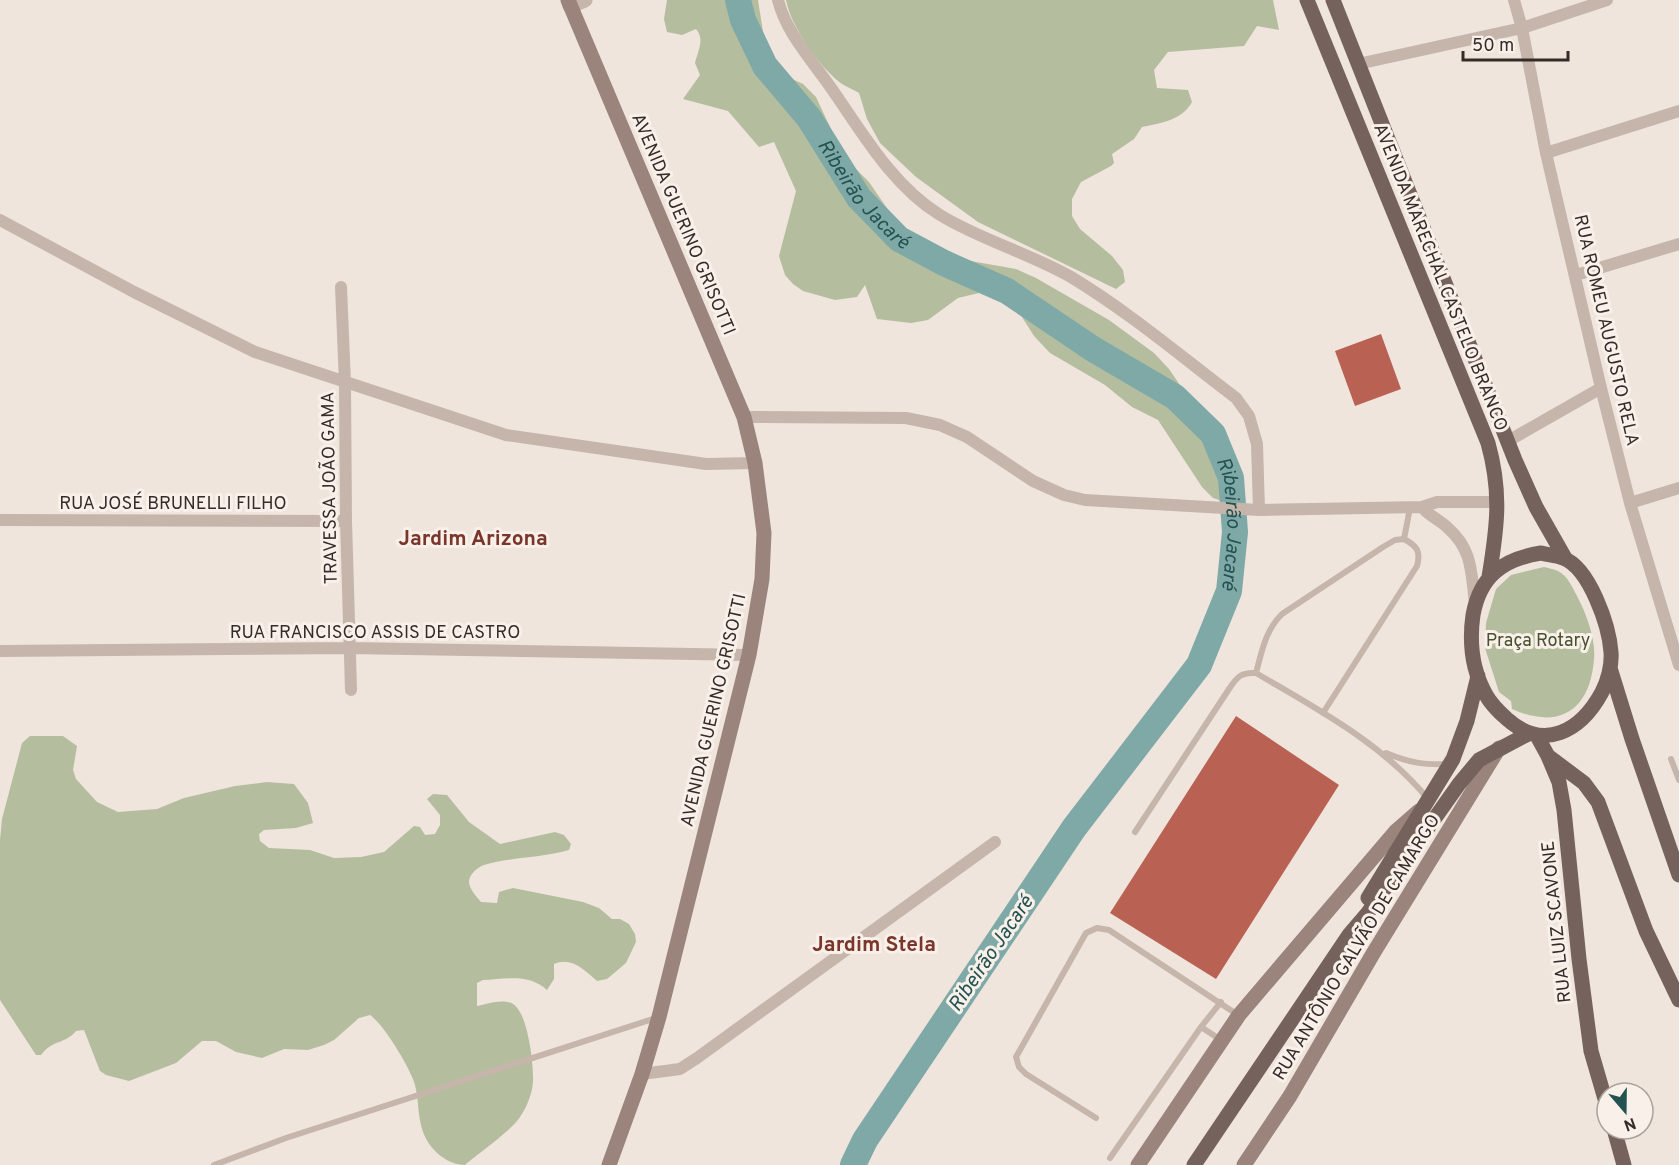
<svg xmlns="http://www.w3.org/2000/svg" width="1679" height="1165" font-family="Overpass,sans-serif">
  <style>
    .green { fill: #b5bd9f }
    .lines { fill: none; stroke-linecap: round; stroke-linejoin: round }
    .river { stroke: #7fa9a7; stroke-width: 26 }
    .building { fill: #b96152 }
    .service { stroke: #c6b5aa; stroke-width: 6 }
    .minor { stroke: #c6b5aa; stroke-width: 12 }
    .tertiary { stroke: #c6b5aa; stroke-width: 15 }
    .secondary { stroke: #9a847c; stroke-width: 15 }
    .primary { stroke: #75625c; stroke-width: 15 }
    .labels { text-anchor: middle; stroke-width: 6; stroke-linejoin: round; paint-order: stroke }
    .street-label { font-size: 18px; fill: #352c29; stroke: #f8f0e9 }
    .park-label { font-size: 18px; fill: #47502f; stroke: #f8f0e9 }
    .water-label { font-size: 20px; font-style: italic; fill: #235251; stroke: #f8f0e9 }
    .quarter-label { font-size: 21px; font-weight: bold; fill: #7b362b; stroke: #f8f0e9 }
  </style>
  <rect width="100%" height="100%" fill="#efe5dd"/>
  <path class="green" d="M667 0H758L764 38 774 62 786 76 803 84 816 97 838 144 850 163 869 182 895 220 922 242 940 251 965 260 1016 269 1036 278 1109 320 1154 353 1169 369 1218 441 1227 478 1226 494 1222 501 1213 498 1202 487 1158 420 1132 407 1105 385 1050 353 1034 336 1017 309 1002 298 983 292 958 298 928 320 911 323 877 319 865 285 857 297 835 300 803 291 793 284 785 275 779 256 796 191 774 142 759 147 728 111 683 99 700 75 695 63C698 51 705 39 696 29L682 35 667 32 664 19Z
    M786 0H1273L1279 30 1257 26 1244 46 1168 52 1154 70 1157 88 1188 90 1192 102C1182 120 1162 123 1142 127L1134 139 1112 154 1114 163 1111 166 1081 182 1072 199V216L1080 229 1112 256 1123 270 1125 282 1116 289 978 222 916 177 880 143 867 119 859 93C854 90 847 87 842 84 820 68 791 27 786 0Z
    M1544 567C1548 568 1554 569 1558 571 1568 576 1572 587 1577 596 1586 613 1596 639 1594 659 1590 711 1559 730 1512 709L1511 701 1499 692 1485 648 1486 623 1496 589 1511 575Z
    M30 736H63L77 746 73 770 76 779 97 802 118 812 157 809 184 798 235 786 267 782 294 784 308 803 313 823 296 828 264 830 259 834 260 841 269 848 310 850 334 858 361 857 384 852 414 826 420 827 425 835 435 834 440 825V815L427 799 433 794 447 795 469 822 500 844 555 832 564 835 571 844 569 850C541 858 511 857 484 865 478 867 469 874 469 882 470 890 476 896 481 902L497 903 499 892 513 888 583 902 599 908 612 919H620L629 924 635 934 636 942 626 963 607 979 597 981C585 970 571 956 554 964V979L547 990C529 973 506 979 483 980L477 983V1006C487 1004 503 998 513 1004 528 1013 534 1065 533 1082 532 1094 527 1107 520 1117 513 1129 478 1154 465 1165 444 1165 425 1145 421 1125 417 1109 419 1094 413 1079 406 1062 384 1025 370 1015L359 1018 334 1040 324 1045 308 1050 284 1049 262 1058 236 1052 216 1041H202L176 1063 129 1081 106 1075 100 1071 84 1030 76 1031C64 1045 53 1039 41 1055H36L0 1000V840L2 819 22 743Z"/>
  <g class="lines">
    <path class="river" id="s1" d="M738 0 743 20 765 66 809 118 859 198 899 239 944 263 1007 291 1093 349 1175 397 1213 434 1231 478 1235 532 1229 591 1199 665 1074 828 865 1140 853 1165"/>
  </g>
  <path class="building" d="M1381 334 1401 389 1355 406 1335 351Z
    M1236 716 1339 785 1216 979 1110 913Z"/>
  <g class="lines">
    <path class="service" d="M1256 673C1262 651 1265 631 1282 614L1383 547 1395 540 1404 539
      M1323 713 1417 566C1421 551 1417 546 1404 539L1410 508
      M1386 753C1410 763 1424 765 1449 764
      M1671 759 1679 780
      M1135 832 1229 689C1237 677 1241 672 1256 673 1317 709 1382 743 1428 799
      M1201 1027 1221 1040
      M1096 1118 1026 1074 1019 1067 1016 1057 1086 933 1097 928 1109 930 1238 1015
      M1110 1158 1201 1027 1221 1002
      M214 1165 286 1138 656 1018"/>
    <path class="minor" d="M778 0C786 32 810 58 829 85 861 130 891 185 940 215 981 240 1029 253 1071 277 1129 312 1182 357 1236 398L1249 416 1257 444 1259 510
      M1514 0 1522 28 1546 153 1601 388 1630 503 1679 665
      M1358 64 1522 28 1607 0
      M1546 153 1679 111
      M0 220 134 292 255 352 506 435 706 464 755 463
      M1576 275 1679 244
      M341 287 345 383 346 521 351 690
      M744 417 906 418 940 425 967 437 1033 481 1064 495 1085 500 1259 510 1422 507 1437 502H1498
      M1508 441 1601 388
      M1630 503 1679 488
      M1422 507C1429 516 1440 520 1448 528 1473 550 1471 573 1475 603
      M0 520 346 521
      M0 651 350 648 749 655
      M642 1074 680 1069 697 1058 995 842"/>
    <path class="tertiary" d="M570 6 585 0"/>
    <path class="secondary" d="M568 0 744 417 755 463 764 533 762 579 749 655 659 1017 642 1074 609 1165
      M1138 1165 1239 1015 1395 832 1419 811
      M1244 1165 1290 1096 1374 952 1499 748"/>
    <path class="primary" d="M1307 0 1488 443C1502 493 1497 528 1489 577
      M1333 0 1515 460 1536 507 1565 558
      M1541 553C1548 555 1556 555 1563 558 1590 568 1609 626 1611 652 1612 665 1608 681 1602 692 1581 731 1544 752 1507 719 1499 712 1491 704 1486 695 1472 670 1469 643 1473 615 1480 576 1503 559 1541 553Z
      M1610 668 1632 739 1679 875
      M1537 736 1548 756 1559 782 1564 810 1579 959 1591 1051 1607 1106
      M1548 756 1584 783 1598 802 1646 931 1679 1000
      M1368 898 1453 759 1467 721 1478 676
      M1614 1129 1624 1165
      M1194 1165 1349 935 1367 914 1459 784 1479 760 1528 734"/>
  </g>
  <g class="labels">
    <g class="street-label">
      <text transform="translate(684 224) rotate(67)" y="6">AVENIDA GUERINO GRISOTTI</text>
      <text transform="translate(1441 277) rotate(68)" y="6">AVENIDA MARECHAL CASTELO BRANCO</text>
      <text transform="translate(1607 330) rotate(77)" y="6">RUA ROMEU AUGUSTO RELA</text>
      <text transform="translate(329 488) rotate(-91)" y="6">TRAVESSA JOÃO GAMA</text>
      <text x="173" y="509">RUA JOSÉ BRUNELLI FILHO</text>
      <text x="375" y="638">RUA FRANCISCO ASSIS DE CASTRO</text>
      <text transform="translate(713 710) rotate(-77)" y="6">AVENIDA GUERINO GRISOTTI</text>
      <text transform="translate(1556 922) rotate(-96)" y="6">RUA LUIZ SCAVONE</text>
      <text transform="translate(1356 947) rotate(-59)" y="6">RUA ANTÔNIO GALVÃO DE CAMARGO</text>
    </g>
    <g class="park-label">
      <text x="1538" y="646">Praça Rotary</text>
    </g>
    <g class="water-label">
      <text dy="7" stroke="none"><textPath href="#s1" startOffset="234">Ribeirão Jacaré</textPath></text>
      <text dy="7" stroke="none"><textPath href="#s1" startOffset="756">Ribeirão Jacaré</textPath></text>
      <text transform="translate(990 953) rotate(-56)" y="7">Ribeirão Jacaré</text>
    </g>
    <g class="quarter-label">
      <text x="473" y="545">Jardim Arizona</text>
      <text x="874" y="951">Jardim Stela</text>
    </g>
  </g>
  <g transform="translate(1625 1111) rotate(160)"><circle r="28" fill="#f8f0e9" stroke="#aaa29c" stroke-width="1.5"/>
  <path d="M0-4.5L10 22L0 15L-10 22Z" fill="#235251"/>
  <text y="-9" font-size="16" font-weight="bold" text-anchor="middle" fill="#352c29">N</text>
  </g>
  <path d="M1463 51v9h105v-9" fill="none" stroke="#352c29" stroke-width="3"/>
  <text x="1472" y="51" font-size="18" fill="#352c29" stroke="#f8f0e9" stroke-width="4.5" paint-order="stroke">50 m</text>
</svg>
